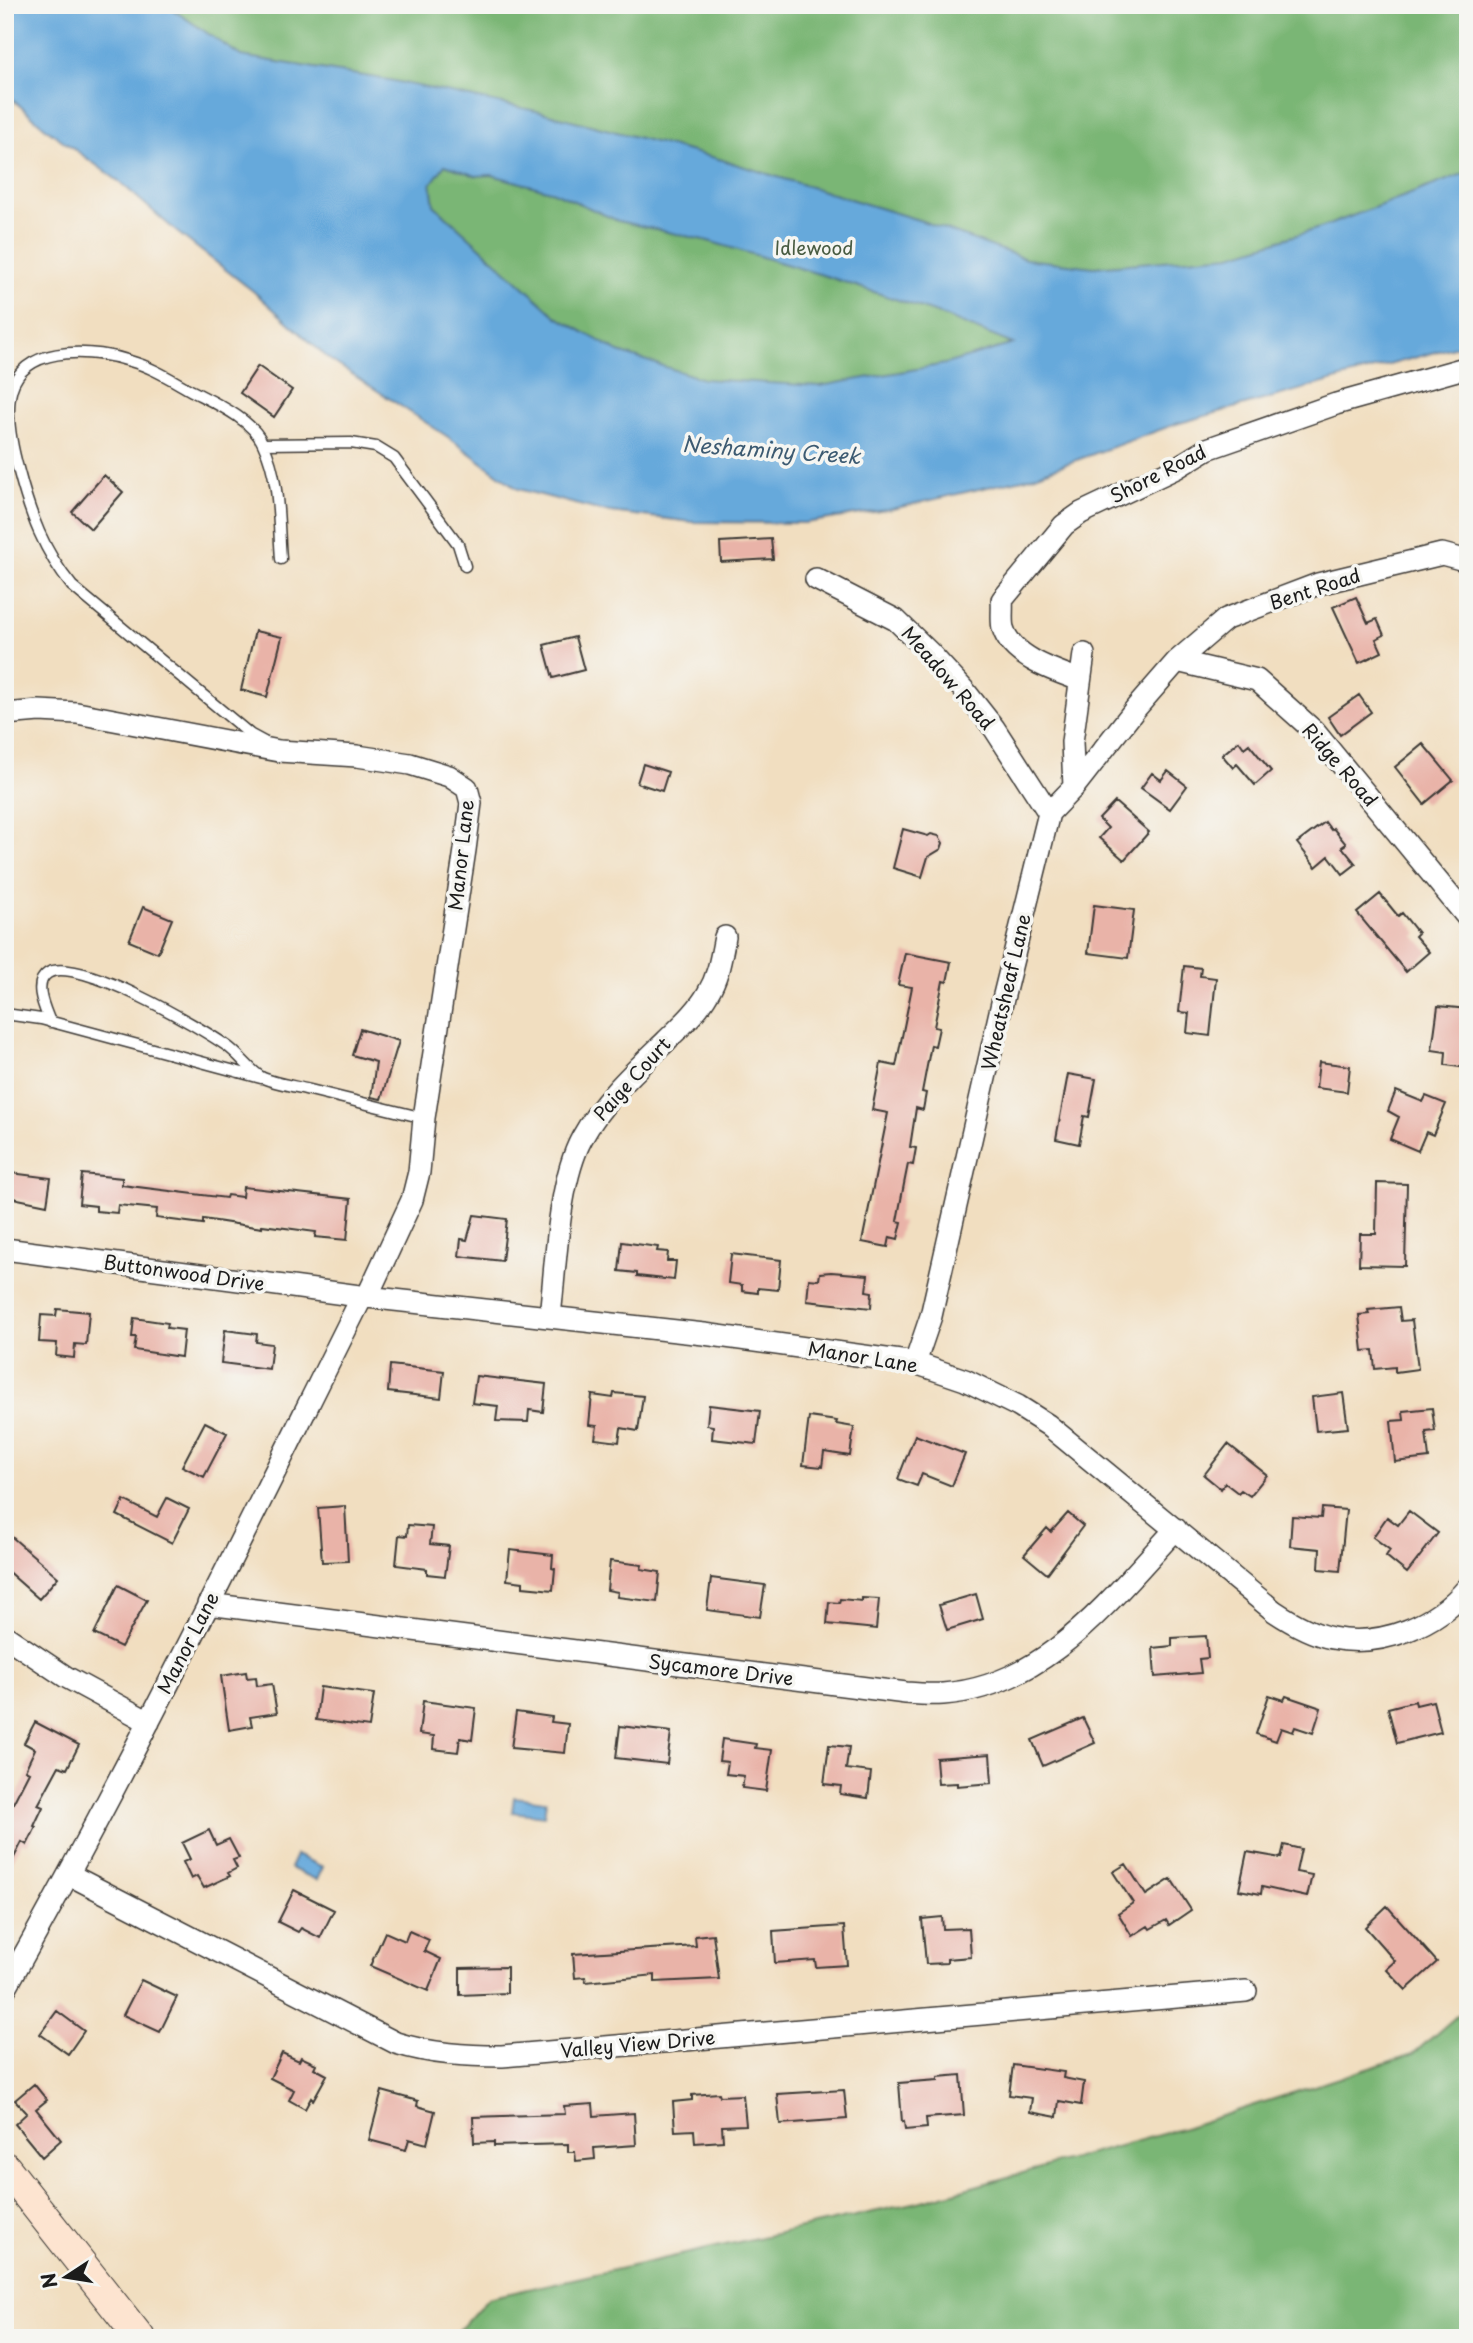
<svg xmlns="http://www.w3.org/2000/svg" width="1473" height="2343" font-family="'Playpen Sans',sans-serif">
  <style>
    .forest { fill: #7ab674; stroke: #4b6948; stroke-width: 2 }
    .water { fill: #66a9db; stroke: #41627c; stroke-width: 2; fill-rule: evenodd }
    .building { fill: #e9b3a8 }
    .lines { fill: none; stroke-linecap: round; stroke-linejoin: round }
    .lane-casing { stroke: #3c3935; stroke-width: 13 }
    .street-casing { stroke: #3c3935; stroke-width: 24 }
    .secondary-casing { stroke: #3c3935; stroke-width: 32 }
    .lane { stroke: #fff; stroke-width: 10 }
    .street { stroke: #fff; stroke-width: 21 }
    .secondary { stroke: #fde4d0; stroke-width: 30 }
    .labels { text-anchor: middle; stroke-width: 7; stroke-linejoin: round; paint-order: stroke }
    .park-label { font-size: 19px; fill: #485c42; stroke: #f6f6f2 }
    .street-label { font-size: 19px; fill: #1c1c1c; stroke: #f6f6f2 }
    .water-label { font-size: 21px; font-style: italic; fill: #3d5b72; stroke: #f6f6f2 }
  </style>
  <rect width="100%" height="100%" fill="#f6f6f2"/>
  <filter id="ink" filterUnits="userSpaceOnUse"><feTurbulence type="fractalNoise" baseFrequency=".0143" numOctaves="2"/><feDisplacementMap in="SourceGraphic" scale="14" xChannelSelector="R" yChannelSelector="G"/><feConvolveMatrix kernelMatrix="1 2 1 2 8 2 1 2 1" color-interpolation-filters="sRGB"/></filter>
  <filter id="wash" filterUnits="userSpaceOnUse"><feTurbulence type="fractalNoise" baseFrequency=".00686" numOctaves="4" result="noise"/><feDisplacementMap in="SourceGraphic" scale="28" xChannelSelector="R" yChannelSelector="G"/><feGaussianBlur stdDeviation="1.57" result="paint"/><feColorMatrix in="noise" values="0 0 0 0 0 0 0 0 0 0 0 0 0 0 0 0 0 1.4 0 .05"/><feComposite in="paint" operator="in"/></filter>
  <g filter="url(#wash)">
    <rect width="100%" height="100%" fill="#f1dec0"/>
    <path class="forest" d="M40 5H1468V288L823 498Z
      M1468 2006V2338H452L488 2298 918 2202 1184 2128 1413 2054Z"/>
    <path class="water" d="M5 5H166L241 56 389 80 541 112 719 159 922 221 1026 259 1094 267 1231 255 1323 227 1468 172V343L1176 424 1027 478 892 509 805 523 692 522 602 511 518 489 448 437 329 359 253 291 177 232 121 183 48 130 5 93ZM445 165 476 176 492 175 554 192 618 221 708 241 829 277 934 312 1013 344 945 364 820 386 703 379 619 352 557 317 434 205 431 184Z
      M514 1797 546 1801 544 1816 512 1812Z
      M296 1855 323 1867 317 1880 290 1868Z"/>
    <g id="blocks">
      <path class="building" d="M258 366 292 390 274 417 240 393Z
        M104 475 123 492 91 529 72 512Z
        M771 539 773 559 721 562 720 542Z
        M1356 597 1368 623 1377 619 1384 635 1376 639 1382 652 1359 663 1333 607Z
        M255 631 282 637 267 697 241 690Z
        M575 637 584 670 553 678 544 645Z
        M1359 695 1371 712 1340 735 1328 717Z
        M1239 741 1244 748 1249 744 1271 771 1255 785 1237 764 1233 768 1222 755Z
        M1423 744 1453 780 1424 804 1395 767Z
        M643 764 668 772 662 791 637 783Z
        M1168 771 1187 786 1170 809 1141 788 1152 773 1161 780Z
        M1115 802 1149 832 1124 860 1099 838 1108 828 1099 819Z
        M1325 822 1331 830 1333 828 1346 844 1342 847 1356 864 1343 874 1329 856 1316 867 1297 843Z
        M903 829 928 836 931 834 939 836 943 843 941 849 928 857 922 877 893 868Z
        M1380 894 1398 916 1402 913 1418 933 1415 936 1429 952 1406 972 1357 913Z
        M1094 905 1134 910 1128 958 1088 953Z
        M143 907 172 919 158 953 129 941Z
        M905 953 951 962 947 982 943 981 934 1027 939 1028 935 1046 931 1045 922 1092 926 1093 923 1110 916 1108 910 1147 916 1148 913 1165 908 1164 904 1184 897 1221 902 1222 898 1239 890 1237 888 1247 862 1242 888 1113 872 1110 881 1063 896 1066 912 987 898 985Z
        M1184 966 1201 968 1200 976 1216 978 1210 1036 1187 1033 1189 1013 1179 1012Z
        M1438 1006 1468 1009 1467 1068 1445 1065 1446 1052 1432 1050Z
        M360 1029 399 1041 381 1099 371 1097 376 1062 352 1055Z
        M1319 1062 1350 1066 1347 1092 1316 1088Z
        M1068 1074 1096 1079 1089 1117 1084 1116 1079 1144 1056 1139Z
        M1396 1091 1423 1102 1426 1096 1446 1104 1433 1135 1426 1132 1418 1151 1390 1139 1399 1117 1388 1111Z
        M11 1173 51 1178 47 1205 8 1197Z
        M82 1174 122 1178V1185L226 1198 227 1195 242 1197 243 1187 351 1199 347 1240 315 1237 316 1232 262 1225V1228L203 1219V1224L156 1218 157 1209 118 1205 117 1213 96 1211V1206L79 1204Z
        M1377 1183 1407 1184 1405 1266 1359 1265 1360 1234H1376Z
        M474 1215 507 1219 502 1261 459 1256 461 1239 467 1240Z
        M622 1242 658 1247 657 1251 668 1252 667 1261H676L674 1280 637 1276V1273L619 1271Z
        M731 1254 781 1260 778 1290 758 1288V1293L742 1291V1285L728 1283Z
        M831 1272 868 1275 866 1291 872 1292 871 1308 807 1301 809 1279 819 1280 820 1273Z
        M1399 1307 1401 1321 1412 1320 1418 1369 1395 1372V1367L1375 1369 1373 1350 1363 1351 1359 1315 1369 1314 1368 1310Z
        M57 1309 89 1312 86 1345 75 1344 74 1358 56 1356 57 1343 39 1342 41 1315 56 1316Z
        M134 1318 168 1323 167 1328 184 1330 181 1357 134 1350 136 1337H132Z
        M225 1330 257 1334 256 1342 272 1344 269 1369 221 1363Z
        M390 1365 444 1371 441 1398 388 1392Z
        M476 1376 546 1384 543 1412 529 1410 528 1422 496 1421 498 1406 472 1403Z
        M614 1393 643 1396 638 1431 621 1428 619 1442 595 1439 597 1426 589 1425 592 1395 613 1398Z
        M1343 1393 1348 1428 1316 1431 1312 1397Z
        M709 1405 760 1411 756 1444 712 1439 713 1426 707 1425Z
        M1432 1408 1435 1431 1426 1432 1429 1458 1395 1462 1391 1421 1404 1420 1403 1411Z
        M809 1417 837 1421 836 1424 854 1427 850 1456 824 1452 822 1467 803 1465Z
        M205 1422 227 1433 204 1477 182 1466Z
        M915 1435 965 1454 952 1486 922 1474 917 1486 898 1479Z
        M1228 1444 1267 1475 1250 1496 1241 1490 1238 1493 1225 1483 1221 1489 1204 1475Z
        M167 1498 189 1509 172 1543 117 1515 124 1500 157 1517Z
        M345 1506 348 1561 322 1562 318 1508Z
        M1322 1508 1346 1510 1340 1571 1319 1569 1320 1549 1290 1546 1292 1516 1321 1518Z
        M1409 1511 1438 1533 1407 1573 1386 1556 1390 1550 1373 1537 1387 1517 1398 1525Z
        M1068 1513 1083 1526 1047 1574 1024 1555 1047 1528 1051 1532Z
        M408 1525 432 1527 430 1544 449 1546 445 1576 427 1574V1569L396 1565 399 1535 407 1536Z
        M5 1531 58 1577 39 1599 5 1569Z
        M510 1550 553 1555 552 1568 555 1569 553 1590 523 1587V1582L507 1580Z
        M610 1561 642 1565 641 1569 660 1572 657 1602 617 1597 618 1592 607 1590Z
        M711 1578 765 1585 760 1617 707 1610Z
        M118 1585 147 1600 121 1647 94 1634Z
        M976 1594 983 1619 947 1630 939 1605Z
        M862 1598 879 1599 876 1629 827 1624 829 1602 839 1603 840 1599 862 1601Z
        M1206 1636 1208 1658 1199 1659 1201 1673 1155 1677 1153 1648 1172 1646V1638Z
        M246 1672 247 1678 256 1677 257 1686 272 1684 277 1713 250 1717 252 1726 229 1730 221 1676Z
        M320 1687 374 1694 369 1727 316 1720Z
        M1269 1695 1284 1700 1286 1696 1321 1708 1313 1733 1295 1727 1293 1732 1281 1728 1276 1741 1256 1734Z
        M423 1701 476 1708 472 1740 460 1738 458 1752 433 1749 434 1736 419 1734Z
        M1415 1701 1416 1705 1433 1701 1441 1732 1397 1743 1388 1708Z
        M516 1712 552 1717 551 1722 568 1724 565 1753 511 1748Z
        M1083 1718 1095 1743 1043 1766 1032 1740Z
        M35 1722 79 1745 67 1769 59 1766 38 1805 43 1807 34 1826 36 1827 27 1845 22 1842 5 1875V1819L29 1772 25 1770 35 1749 24 1743Z
        M620 1726 671 1732 667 1764 616 1758Z
        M722 1739 756 1744 755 1748 772 1750 766 1791 742 1788 744 1776 726 1774 728 1762 719 1761Z
        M829 1745 849 1747 846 1769 871 1772 868 1798 840 1794 841 1786 824 1784Z
        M990 1754 992 1783 957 1786V1783L938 1784 936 1758Z
        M209 1830 216 1845 229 1839 239 1858 233 1860 237 1868 228 1873 230 1876 204 1888 197 1876 191 1879 183 1862 190 1859 182 1843Z
        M1284 1845 1301 1849 1296 1872 1312 1875 1307 1897 1262 1887 1261 1894 1239 1890 1247 1852 1281 1858Z
        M1126 1864 1146 1895 1171 1879 1191 1910 1169 1925 1166 1920 1150 1929 1148 1926 1132 1936 1118 1913 1133 1903 1113 1872Z
        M294 1890 334 1910 320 1938 301 1928 298 1932 278 1922Z
        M1387 1906 1437 1962 1406 1990 1386 1969 1395 1961 1365 1927Z
        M942 1917 943 1929 969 1928 971 1957 947 1959V1963L926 1964 922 1919Z
        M844 1926 847 1965 816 1967 815 1960 775 1963 773 1931Z
        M409 1931 429 1940 424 1951 441 1959 428 1991 370 1966 385 1932 405 1941Z
        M713 1934 719 1979 655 1982V1975L586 1982 585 1977 575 1978 573 1954 696 1946 695 1936Z
        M507 1967V1993L460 1995V1968Z
        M141 1980 177 1997 160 2032 123 2015Z
        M57 2011 84 2031 68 2054 40 2034Z
        M282 2053 299 2061 301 2057 316 2064 314 2068 327 2075 313 2100 311 2098 305 2109 289 2100 294 2090 270 2078Z
        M1013 2065 1064 2072 1063 2078 1084 2082 1081 2105 1059 2101 1057 2117 1030 2112 1032 2098 1009 2095Z
        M961 2075 964 2115 926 2118 927 2128 905 2130 904 2121 902 2122 899 2083 938 2080V2077Z
        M34 2084 47 2100 36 2109 61 2140 42 2157 15 2124 27 2113 15 2100Z
        M844 2090 847 2119 780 2124 777 2094Z
        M382 2091 418 2101 417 2106 435 2111 427 2144 409 2139 406 2150 369 2140Z
        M719 2093 720 2096 743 2095 746 2125 722 2126 723 2141 695 2143 694 2130 675 2131 673 2102 692 2100V2095Z
        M593 2104 594 2116 634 2113 636 2145 594 2148 595 2159 576 2161 575 2152H568V2144L494 2146V2142L474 2143 473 2117 565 2114 564 2106Z"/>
    </g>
  </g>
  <g filter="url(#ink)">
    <use href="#blocks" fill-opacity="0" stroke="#3c3935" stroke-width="2"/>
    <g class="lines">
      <defs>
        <path id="lane" d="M263 444 351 443 376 447 394 458 458 544 465 566
          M264 742 251 735 72 586C44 552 30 514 19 472 12 447 3 408 14 383 32 344 97 350 130 361 152 367 172 380 192 391 215 403 252 419 263 444 280 479 278 521 281 559
          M5 1014 41 1019 261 1078
          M50 1022C45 1009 32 983 48 973 78 955 201 1028 227 1046 239 1054 252 1073 263 1078 277 1084 295 1086 310 1090 348 1099 386 1109 424 1118"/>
        <path id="street" d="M816 579 896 620 930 653 964 690 994 728 1049 813
          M1177 661 1257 680 1314 731 1468 918
          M1080 680C1055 671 1011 657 1003 628 1001 620 1003 608 1002 600L1064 525 1081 513 1176 468 1207 449 1336 404 1468 367
          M5 714 39 711 77 713 279 751 357 756 410 764 449 776 467 788 471 803 465 850 424 1118 419 1172 412 1200 367 1297
          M1074 787 1072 742 1084 654
          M5 1249 367 1297 704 1334 915 1363 965 1380 1018 1406 1048 1425 1274 1611C1292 1623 1311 1634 1332 1638 1382 1648 1437 1625 1468 1587
          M550 1316C556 1265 558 1182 582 1138 602 1101 636 1070 666 1041 681 1026 698 1011 708 993 719 975 721 956 725 937
          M915 1363 931 1316 1002 1003 1049 813 1074 787 1136 708 1177 661 1226 619 1318 584 1442 554 1468 561
          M208 1604 906 1693C918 1694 931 1695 943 1694 1046 1687 1111 1598 1176 1529
          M5 1636 66 1677 149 1722
          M70 1875 396 2043C431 2054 466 2056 502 2056L1246 1991
          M5 1989C133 1763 246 1529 362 1297"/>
        <path id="secondary" d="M5 2167 140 2338"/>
      </defs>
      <use href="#lane" class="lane-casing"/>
      <use href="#street" class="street-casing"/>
      <use href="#secondary" class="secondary-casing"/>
      <use href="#lane" class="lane"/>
      <use href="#street" class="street"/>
      <use href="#secondary" class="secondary"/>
    </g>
  </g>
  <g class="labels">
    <g class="park-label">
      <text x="814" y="255">Idlewood</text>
    </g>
    <g class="street-label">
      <text transform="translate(1158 474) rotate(-27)" y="7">Shore Road</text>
      <text transform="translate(1315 589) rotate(-18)" y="7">Bent Road</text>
      <text transform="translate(948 678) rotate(49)" y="7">Meadow Road</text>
      <text transform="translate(1340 765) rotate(49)" y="7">Ridge Road</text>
      <text transform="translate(461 855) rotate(-84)" y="7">Manor Lane</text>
      <text transform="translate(1006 992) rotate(-77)" y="7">Wheatsheaf Lane</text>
      <text transform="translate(632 1079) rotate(-48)" y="7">Paige Court</text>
      <text transform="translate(184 1273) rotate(8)" y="7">Buttonwood Drive</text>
      <text transform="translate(863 1357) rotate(9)" y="7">Manor Lane</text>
      <text transform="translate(188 1643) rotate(-63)" y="7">Manor Lane</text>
      <text transform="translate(721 1670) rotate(7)" y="7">Sycamore Drive</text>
      <text transform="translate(638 2044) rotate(-5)" y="7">Valley View Drive</text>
    </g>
    <g class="water-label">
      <text transform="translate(771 451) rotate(4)" y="7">Neshaminy Creek</text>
    </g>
  </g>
  <rect width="1473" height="2343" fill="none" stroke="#f6f6f2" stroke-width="28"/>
  <g transform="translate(66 2277) rotate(258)" stroke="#f6f6f2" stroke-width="5" paint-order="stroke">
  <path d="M0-5L12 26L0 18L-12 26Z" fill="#1c1c1c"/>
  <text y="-10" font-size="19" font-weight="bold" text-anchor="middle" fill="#1c1c1c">N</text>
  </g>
</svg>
